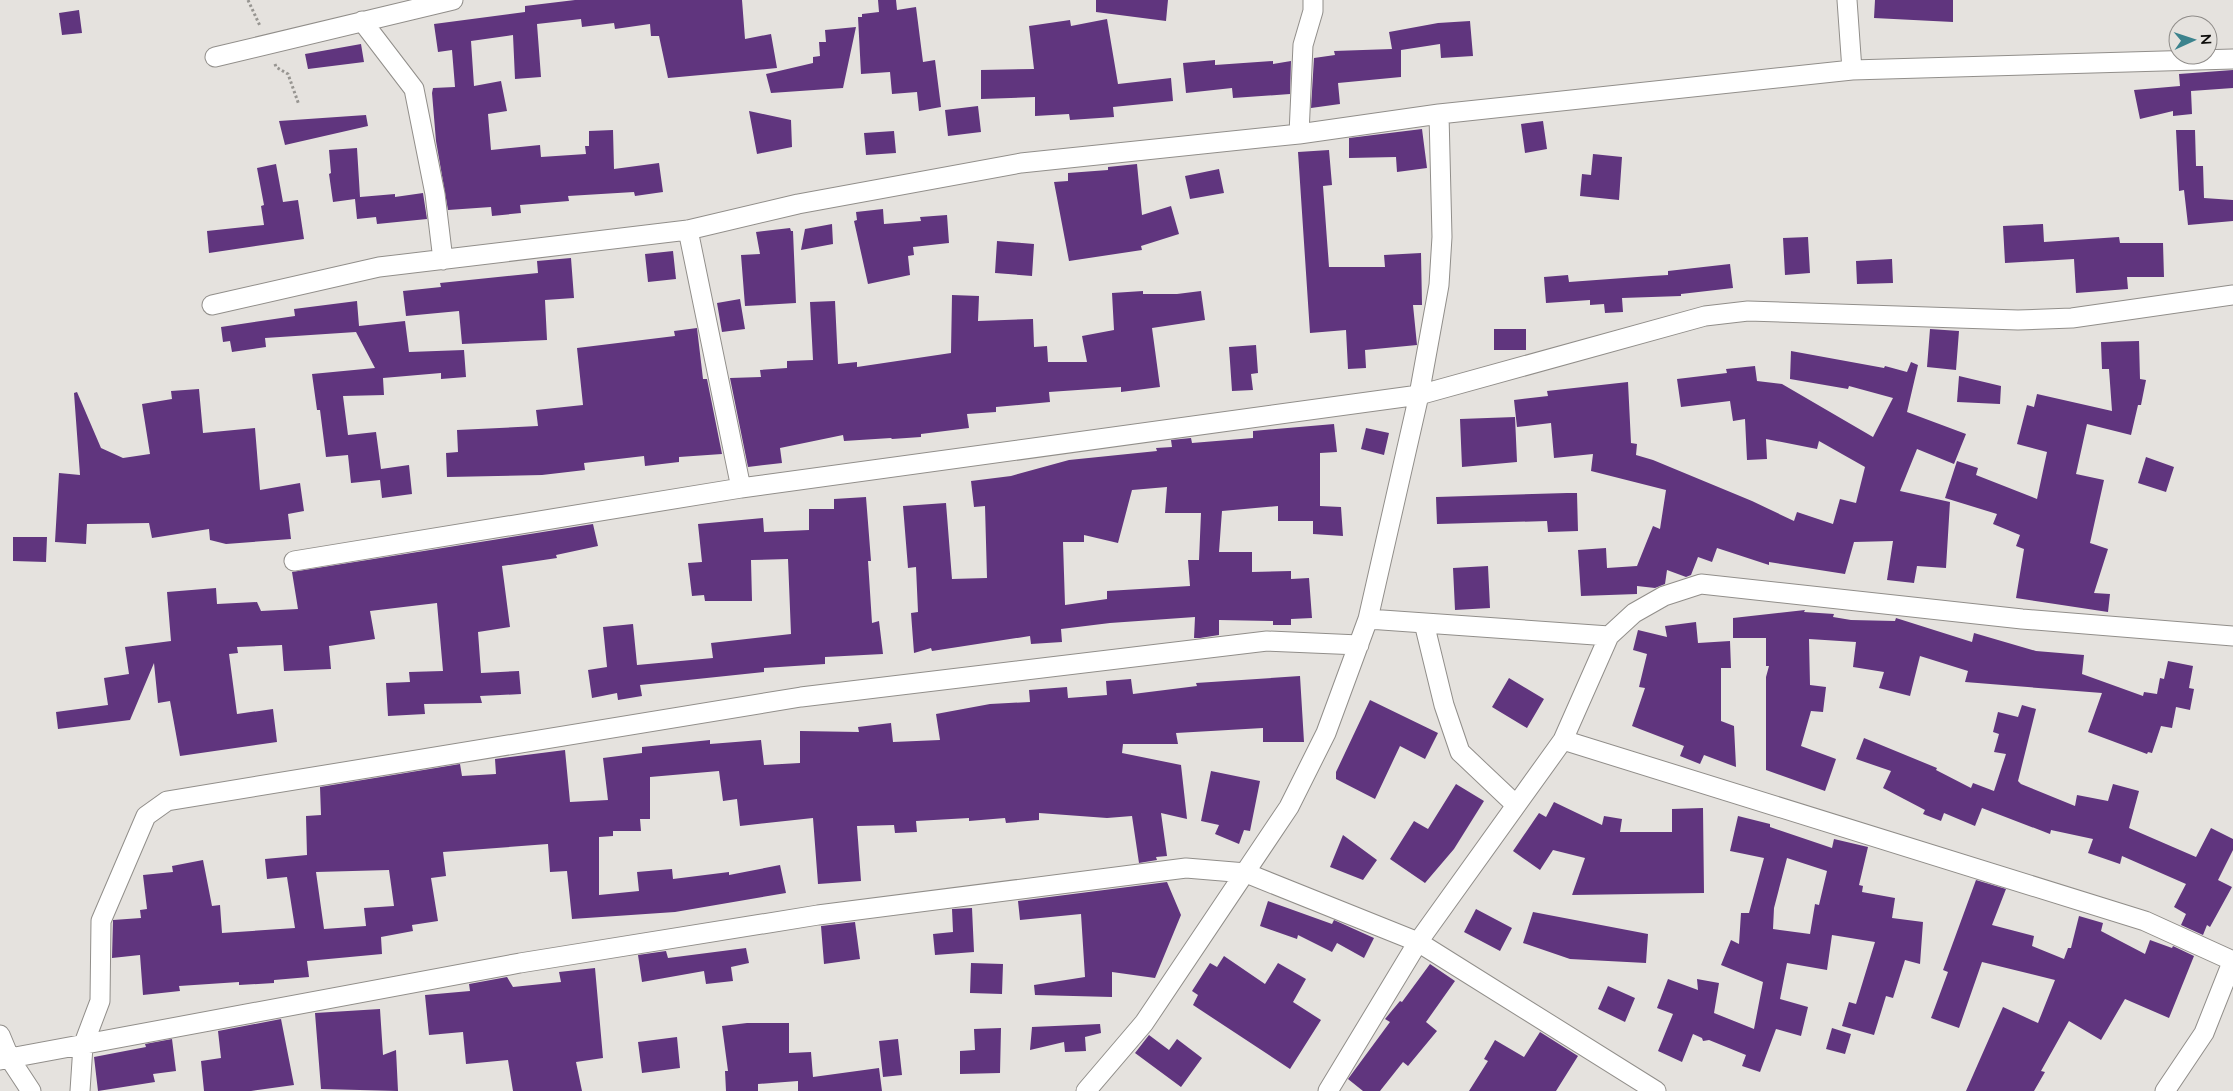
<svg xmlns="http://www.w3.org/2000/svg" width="2233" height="1091" font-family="Lato,sans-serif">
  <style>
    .building { fill: #60357e; fill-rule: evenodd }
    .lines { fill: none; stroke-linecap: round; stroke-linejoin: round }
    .minor-casing { stroke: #918e8a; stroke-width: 21 }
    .path { stroke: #979591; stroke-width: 3; stroke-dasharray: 2.5 2.5; stroke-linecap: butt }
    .minor { stroke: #fff; stroke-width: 19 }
  </style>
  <rect width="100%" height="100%" fill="#e5e2de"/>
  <path class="building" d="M575 0H742L745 39 771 34 777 68 668 78 659 36H651L650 24 615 29 614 23 582 27 581 19 537 24 541 77 515 79 513 35 471 41 474 86 501 81 507 111 488 114 491 150 540 145 541 157 586 154 585 146H589V131L613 130 614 169 659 163 663 192 635 196 634 192 568 196 569 201 520 205 521 213 492 216 491 207 448 210 436 141 432 93 433 88 455 87 452 50 438 52 434 24 525 12V6Z
    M878 0H896L897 10 916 7 923 62 935 60 941 107 919 111 917 92 892 94 890 72 861 74 858 17H862V14L879 12Z
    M1096 0H1168L1166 21 1096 12Z
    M1875 0H1953V22L1874 18Z
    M79 10 82 33 62 35 59 13Z
    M1107 19 1118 84 1171 78 1173 101 1113 107 1114 117 1070 120 1069 114 1035 116V97L981 99V70L1034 69 1029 26 1070 20 1071 26Z
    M1470 21 1473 56 1441 58 1440 44 1401 50V77L1338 83 1340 104 1311 108 1314 58 1335 55 1334 51 1392 49 1389 32 1438 23Z
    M856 27 843 88 771 93 766 74 813 63V57L820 56 819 42H826L825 30Z
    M361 44 364 62 308 69 305 54Z
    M1215 60V65L1273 61V64L1291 61 1290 94 1233 98 1232 88 1186 93 1183 63Z
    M2233 70V88L2191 91 2192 114 2173 116V111L2140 119 2134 90 2180 86 2179 74Z
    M978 106 981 132 948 136 945 110Z
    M749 111 791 120 792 147 757 154Z
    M366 115 368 126 285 145 279 121Z
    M1543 121 1547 149 1525 153 1521 124Z
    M1422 129 1427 168 1397 172 1396 157 1349 158V138Z
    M2176 130H2195L2196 166H2203L2204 198 2233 200V221L2188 225 2184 190 2179 191Z
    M894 131 896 153 866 155 864 133Z
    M357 148 360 197 395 194V197L423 193 427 219 377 224 376 217 357 219 355 199 333 202 329 174 331 173 329 150Z
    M1329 150 1332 185 1323 186 1329 267H1385L1384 255 1421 253 1422 305H1413L1417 345 1365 350 1366 368 1348 369 1346 330 1310 333 1298 152Z
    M1593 154 1622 157 1619 200 1580 196 1582 174 1591 175Z
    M276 164 283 202 298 200 304 239 209 253 207 231 264 225 261 206 264 205 257 168Z
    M1137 164 1142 215 1171 206 1179 234 1141 246 1142 250 1069 261 1054 182 1068 181V173L1108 170V167Z
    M1219 169 1224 193 1190 199 1185 176Z
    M883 209 884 224 921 221 920 217 947 215 949 243 913 247 914 255 908 256 910 275 868 284 854 221 857 220 856 212Z
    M832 224 833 244 801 250 805 229Z
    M2043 224 2044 242 2119 237 2120 243H2163L2164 277H2127L2128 289 2076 293 2074 259 2005 263 2003 226Z
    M790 228 791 231H793L796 303 745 306 741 255 760 254 756 232Z
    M1808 237 1810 273 1785 275 1783 238Z
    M997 241 1034 244 1032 276 995 273Z
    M673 251 676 279 648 282 645 254Z
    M571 258 574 298 545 300 547 340 462 344 459 311 406 316 403 291 441 287 440 283 538 273 537 261Z
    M1892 259 1893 283 1857 284 1856 261Z
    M1730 264 1733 288 1681 294V296L1622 298 1623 312 1605 313 1604 304 1590 305V300L1546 303 1544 277 1568 275 1569 282 1651 276 1668 275V271Z
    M1143 291V294H1177L1201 291 1205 320 1152 328 1160 387 1121 392V387L1049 392 1050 402 996 407V412L967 414 969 428 921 434V437L892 439 891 438 844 441 843 435 780 448 782 463 748 467 730 378 761 377 760 370 787 368V361L813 360 810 302 835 301 838 364 857 362V367L951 353 952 295 979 296 978 321 1033 319 1034 347 1047 346 1048 362H1087L1082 336 1114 330 1112 293Z
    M740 299 745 329 722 332 717 303Z
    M357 301 359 326 405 321 409 352 464 350 466 377 441 379V373L383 378 384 395 343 396 348 435 376 432 381 469 409 465 412 494 382 498 380 480 351 483 348 455 326 457 320 410H317L312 374 375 368 356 332 265 338 266 347 232 352 230 341 223 342 221 327 295 316 294 309Z
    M697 328 703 379H707L722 454 679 457V462L645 466 644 456 584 463 585 470 542 475 447 477 446 453 458 452 457 430 538 426 536 410 583 405 577 348 675 336 674 331Z
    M1494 329H1526V350H1494Z
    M1930 329 1959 331 1956 370 1927 367Z
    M2139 341 2140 379 2146 380 2141 405H2138L2131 435 2087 424 2076 474 2104 480 2090 543 2108 549 2094 593 2110 594 2108 612 2016 598 2024 549 2016 546 2020 535 1993 524 1997 514 1945 498 1957 461 1978 468 1976 475 2037 499 2047 452 2017 444 2027 405 2034 407 2037 394 2112 411 2109 369H2102L2101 342Z
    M1256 345 1258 373 1251 374 1253 390 1232 391 1229 347Z
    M1791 351 1884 368 1885 366 1907 372 1911 362 1918 365 1907 412 1966 434 1954 464 1917 449 1900 491 1950 502 1946 568 1917 566 1914 583 1887 580 1893 541 1854 542 1845 574 1769 562V565L1717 548 1712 562 1698 557 1691 575 1686 577 1667 570 1665 584 1655 588 1637 586V594L1581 596 1578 550 1606 548 1607 568 1637 566 1653 526 1660 529 1666 490 1591 471 1593 454 1554 458 1551 423 1517 427 1514 400 1548 396 1547 391 1628 382 1631 443 1637 444 1636 455 1653 460 1752 501 1794 521 1797 512 1833 524 1840 499 1856 503 1865 467 1819 441 1817 449 1766 439 1767 459 1747 460 1745 419 1733 421 1730 401 1681 407 1677 379 1727 373 1726 369 1755 366 1757 381 1782 384 1873 437 1893 398 1849 386 1848 389 1790 379Z
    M1959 376 2001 386 2000 404 1957 402Z
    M199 389 203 433 255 428 260 490 300 483 304 511 288 514 291 539 226 544 210 540 209 529 152 538 149 523 87 524 86 544 55 542 59 473 80 475 74 393 77 392 101 448 123 458 150 454 142 404 172 399 171 391Z
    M1515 417 1517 462 1462 467 1460 419Z
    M1334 424 1337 452 1320 453V506L1341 507 1343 536 1313 534V521H1278V506L1222 511 1219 552H1252V572L1291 571V579L1309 578 1312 618 1291 619V625H1273V621L1219 620V635L1200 638H1194L1195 617 1110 623 1061 629 1062 642 1031 644 1030 636 932 651 931 648 914 653 911 613 918 612 916 567 908 568 903 506 946 503 952 579 987 578 985 506 974 507 971 481 1011 476 1069 460 1157 451 1156 448 1172 447 1171 440 1191 438 1192 443 1253 438V431ZM1167 487 1165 513H1201L1199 560H1188L1190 586 1107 591V599L1065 605 1063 542H1084V535L1118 543 1132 490Z
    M1366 428 1389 433 1384 455 1361 449Z
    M2146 457 2174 467 2166 492 2138 483Z
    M1567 493H1577L1578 531 1548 532 1547 521 1437 524 1436 497Z
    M866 497 871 561H868L872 623 879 621 883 654 825 657V664L764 668V672L640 685 642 696 618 700 617 693 592 698 588 670 607 667 603 627 633 624 637 665 713 658 711 643 791 634 788 559 751 560 752 601H705L704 595 692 596 688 563 702 562 698 524 763 518 764 532 809 530V509H834V499Z
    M593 524 598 546 556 555 557 558 502 566 510 627 478 632 481 673 519 671 521 694 480 696 482 703 424 704 425 714 388 716 386 683 410 682 409 672 443 671 437 603 370 611 375 639 329 646 331 669 284 671 282 645 237 647 238 653 229 654 237 714 273 709 277 742 180 756 170 701 158 703 154 663 130 720 58 729 56 712 108 705 104 678 129 674 125 647 171 641 167 592 216 588 217 604 257 602 261 611 298 609 292 572Z
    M13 537H47L46 562 13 561Z
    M1488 566 1490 608 1455 610 1453 568Z
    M1805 610 1804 612 1834 614 1833 617 1851 620 1895 621 1896 618 1972 642 1974 633 2036 651 2084 655 2082 674 2143 696 2144 692 2157 694 2160 678 2164 679 2168 661 2193 666 2189 688 2194 689 2190 710 2176 707 2172 728 2161 726 2152 753 2148 752 2147 754 2088 732 2102 693 1965 682 1968 671 1920 656 1910 696 1879 688 1884 672 1853 667 1856 642 1809 639 1810 685 1826 687 1823 712 1811 711 1801 746 1836 759 1825 791 1766 770V677L1769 666H1766V638H1733V618Z
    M1696 622 1698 643 1730 641 1731 668H1721V721L1734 726 1736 767 1704 755 1700 764 1680 756 1684 746 1632 726 1645 688 1639 687 1647 654 1633 650 1638 630 1667 637 1665 626Z
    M1300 676 1304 742H1263V728L1176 733 1178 744H1123L1122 753 1181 765 1187 819 1161 813 1167 856 1156 857 1157 860 1139 863 1132 816 1107 818 1039 813V820L1006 823 1005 818 969 821V818L916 821 917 832 895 833 894 825 857 826 861 881 818 884 813 818 740 826 737 799 723 801 719 771 650 777V819H640L641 831H613V836L599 837V895L639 891 637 872 672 869 673 879 729 872V875L780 865 786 893 675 912 572 919 567 871 550 872 548 844 443 852 446 876 431 878 438 921 412 925 413 931 381 937 382 954 307 961 309 977 274 980V983L239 985V982L179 986 180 991 143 995 140 955 112 958 113 920 141 918 140 910 147 909 143 875 173 872 172 866 203 860 212 906 220 905 222 933 295 928 287 877 267 879 265 859 307 855 306 816 321 815 320 787 460 764 462 776 496 774 495 759 565 750 570 802 608 800 603 758 642 753V747L710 740V744L761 740 764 765 800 763V731L859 732 858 727 891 723 893 742 940 740 936 714 990 704 1030 702 1029 690 1067 687 1068 698 1107 695 1106 681 1131 679 1133 694 1197 686 1196 683ZM389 870 394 906 364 908 366 926 324 929 316 872Z
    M1509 678 1544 699 1527 728 1492 707Z
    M1370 700 1438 733 1425 759 1400 746 1375 799 1336 779V772Z
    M2022 705 2036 709 2018 781 2021 784 2075 806 2077 795 2108 801 2113 784 2139 791 2129 828 2196 857 2211 828 2233 839V850L2218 880 2232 887 2210 927 2207 925 2203 935 2181 925 2186 914 2174 907 2186 884 2122 856 2120 864 2088 853 2093 839 2051 830 2050 834 1982 808 1975 826 1944 813 1941 821 1923 814 1925 810 1883 788 1891 771 1856 759 1864 738 1937 768 1936 770 1971 788 1973 783 1994 791 2006 754 1994 752 1999 734 1993 732 1998 712 2018 717Z
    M1211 771 1260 781 1250 831 1244 830 1239 844 1215 834 1219 825 1201 821Z
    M1456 784 1484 801 1454 849 1425 883 1390 859 1414 821 1428 829Z
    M1554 802 1602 825 1604 816 1622 819 1620 832H1672V809L1703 808 1704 893 1572 895 1585 858 1553 850 1540 870 1513 851 1539 813 1546 817Z
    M1738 816 1770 824V827L1832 848 1834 839 1868 847 1859 885 1863 886 1862 892 1895 898 1892 918 1923 922 1920 964 1905 960 1893 998 1886 996 1874 1035 1842 1026 1849 1002 1856 1004 1875 942 1832 935 1827 970 1787 963 1780 999 1808 1007 1801 1036 1776 1029 1760 1072 1742 1066 1746 1055 1709 1040 1703 1041 1702 1038 1693 1034 1682 1062 1658 1051 1673 1014 1657 1008 1668 979 1698 990 1697 979 1719 983 1714 1013 1754 1029 1763 982 1721 965 1731 940 1739 944 1741 913H1749L1764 858 1730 851ZM1787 858 1827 871 1819 905 1815 904 1810 934 1773 929 1774 908Z
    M1343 835 1377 860 1363 880 1330 867Z
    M1976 880 2006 889 1992 925 2034 936 2032 946 2064 959 2068 948H2071L2079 916 2103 923 2101 931 2145 954 2150 940 2172 948 2173 946 2194 956 2169 1018 2125 999 2101 1040 2069 1021 2041 1071 2045 1072 2034 1091H1966L2003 1007 2038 1023 2055 980 1982 962 1959 1028 1931 1018 1948 972 1943 970Z
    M1167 882 1181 915 1155 978 1112 972V997L1035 995 1034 985 1085 977 1081 914 1020 920 1018 901Z
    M1268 901 1332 924 1334 920 1374 938 1364 958 1337 943 1332 952 1298 935 1297 939 1260 926Z
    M972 908 974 952 935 955 933 934 953 932 952 909Z
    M1476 909 1512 928 1500 951 1464 932Z
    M1533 912 1648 934 1646 963 1570 959 1523 943Z
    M855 922 860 959 824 964 821 926Z
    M746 948 749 963 731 967 733 981 706 984 704 971 642 982 638 955 666 951 668 958Z
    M1224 956 1265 984 1278 963 1306 979 1293 1002 1321 1020 1290 1069 1193 1005 1198 995 1192 991 1210 963 1217 967Z
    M971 963 1003 964 1002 994 970 993Z
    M1430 964 1455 981 1426 1022 1437 1031 1408 1066 1403 1062 1380 1091H1363L1348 1079 1390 1022 1385 1019 1400 1001 1402 1002Z
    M595 968 603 1058 576 1062 582 1091H513L508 1060 466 1064 463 1032 429 1035 425 995 470 991 469 984 507 977 513 987 561 982 559 972Z
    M1608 986 1635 998 1625 1022 1598 1009Z
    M380 1009 383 1055 396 1050 398 1091 321 1089 315 1013Z
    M281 1019 294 1085 251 1091H204L201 1061 221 1058 218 1031Z
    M747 1023H789V1053L811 1052 813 1077 879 1068 882 1091H798V1081L758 1084V1091H726L725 1071H728L722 1026Z
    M1100 1024 1101 1033 1085 1037 1086 1051 1065 1052 1064 1042 1030 1050 1032 1027Z
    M1001 1028 1000 1073 960 1074V1051L975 1050 974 1029Z
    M1832 1028 1851 1034 1845 1054 1826 1049Z
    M1540 1032 1578 1056 1556 1091H1469L1488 1061 1484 1059 1495 1040 1524 1057Z
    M1149 1035 1169 1050 1177 1039 1202 1058 1181 1087 1135 1053Z
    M677 1037 680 1068 642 1073 638 1042Z
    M172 1039 176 1071 153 1074 155 1082 98 1091 94 1057 146 1047 145 1044Z
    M898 1039 902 1075 883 1077 879 1041Z"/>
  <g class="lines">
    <defs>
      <path id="minor" d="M1847 0 1852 70
        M362 21 414 89 435 194 443 260
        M215 57 453 0
        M1299 134 1303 45 1313 11V0
        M688 230 741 488
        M212 305 379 267 688 230 798 204 1021 163 1299 134 1439 114 1852 70 2233 59
        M294 561 741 488 1419 395 1705 316 1748 311 2018 320 2072 318 2233 295
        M1368 619 1609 636
        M1424 623 1444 705 1460 752 1516 805
        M1563 740 2145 921 2233 961
        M0 1035 10 1059 31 1091
        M0 1060 520 963 818 915 1186 868 1246 873 1418 942 1656 1091
        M80 1091 83 1046 100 1001 101 921 146 816 167 801 801 697 1267 641 1359 645
        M1086 1091 1144 1023 1289 807 1326 733 1368 619 1419 395 1439 285 1442 237 1439 114
        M1328 1091 1418 942 1563 740 1609 636 1634 613 1664 596 1701 584 2022 619 2233 636
        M2165 1091 2204 1033 2233 960"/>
    </defs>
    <use href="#minor" class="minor-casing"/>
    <path class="path" d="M248 0 260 26
      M275 64 276 67 288 74 299 105"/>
    <use href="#minor" class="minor"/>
  </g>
  <g transform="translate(2193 40) rotate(87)"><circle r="24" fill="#e5e2de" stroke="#8f8c89"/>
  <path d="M0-4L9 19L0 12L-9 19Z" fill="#3c838d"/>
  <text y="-8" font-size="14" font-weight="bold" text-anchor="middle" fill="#0d0c0a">N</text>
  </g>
</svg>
